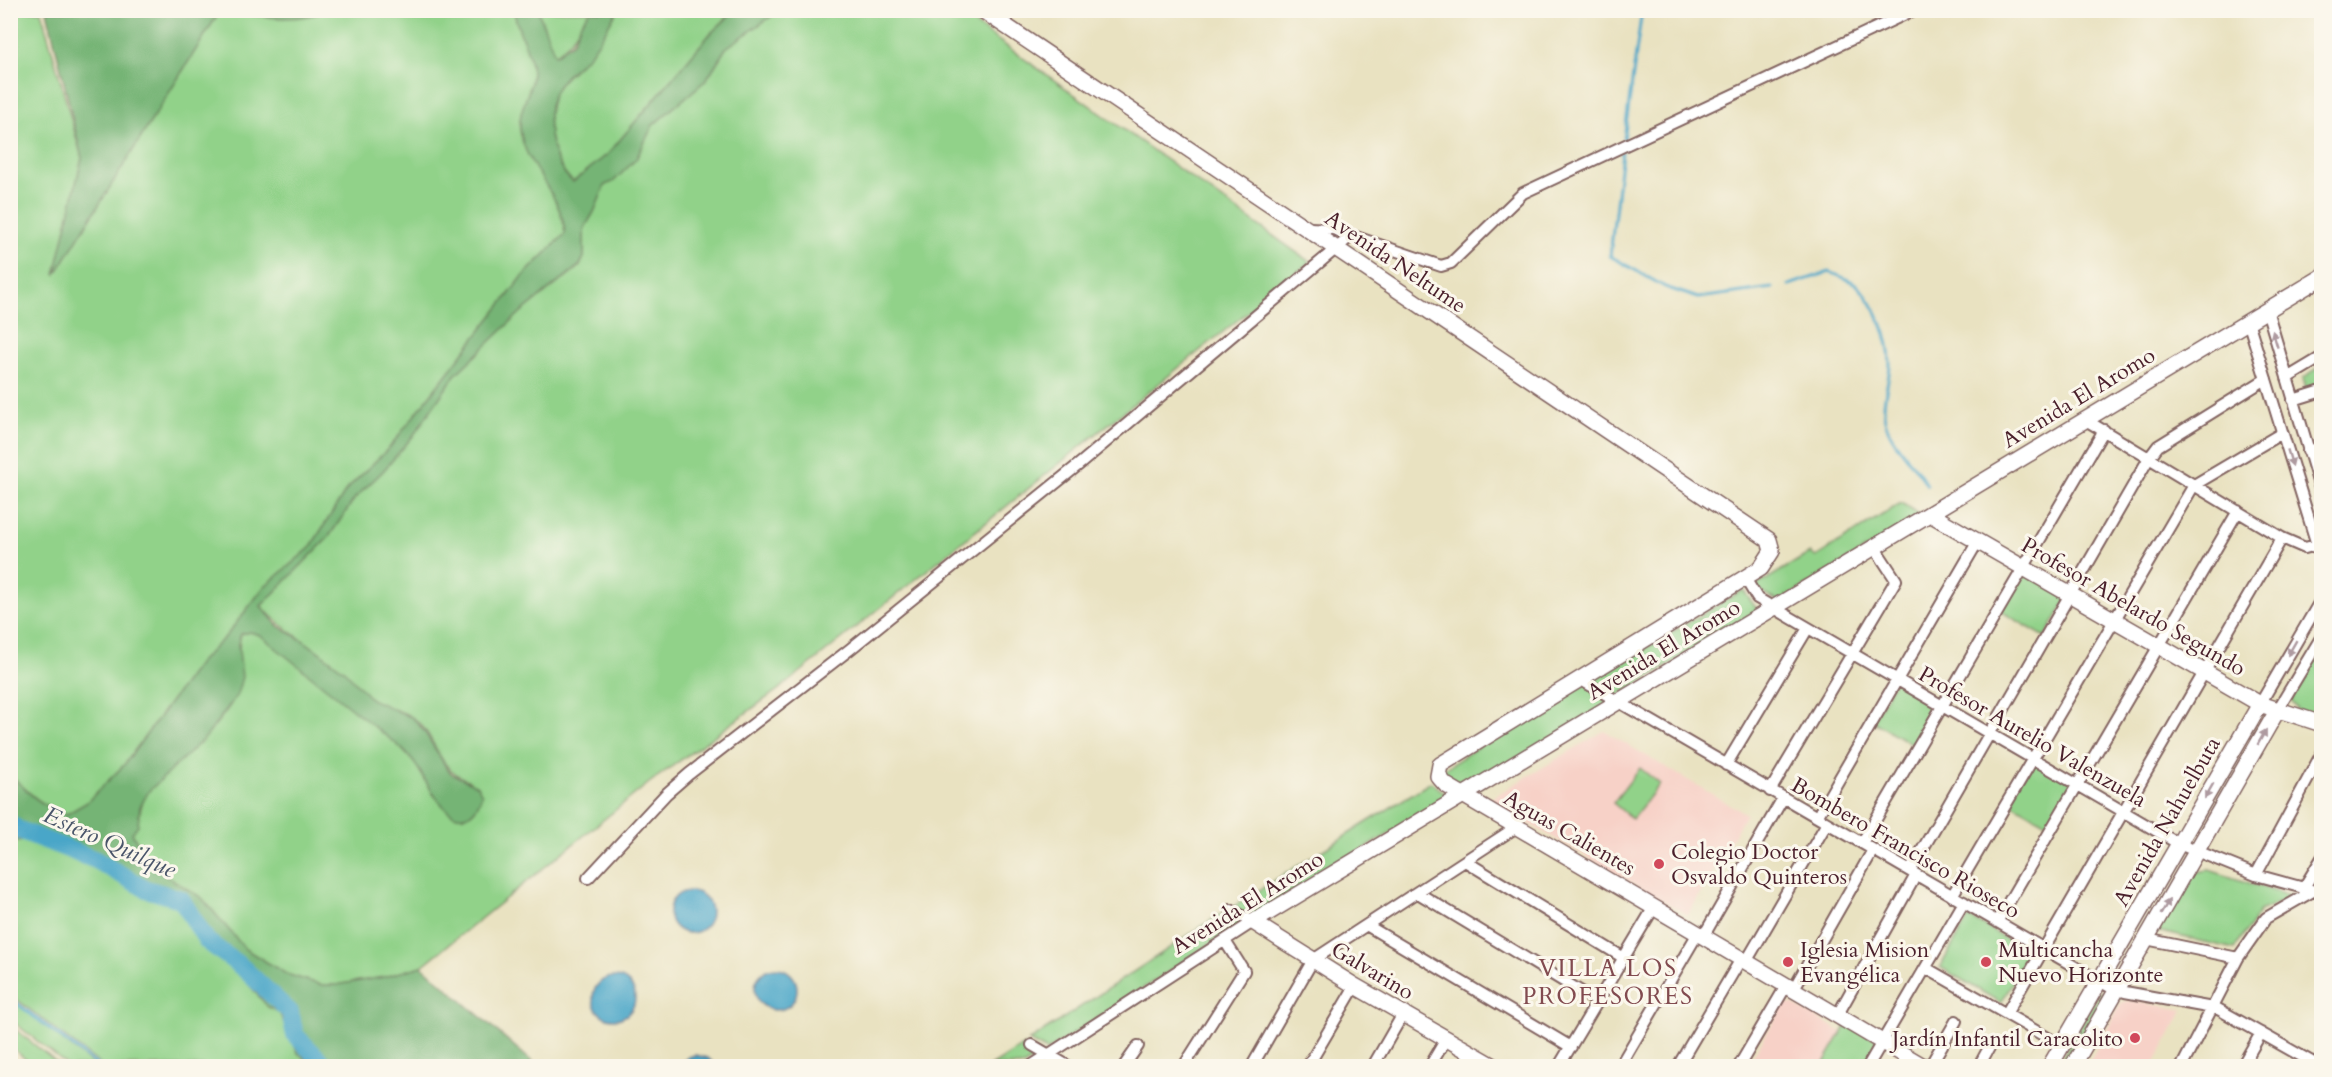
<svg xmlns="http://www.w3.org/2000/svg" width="2332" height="1077" font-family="Cardo,serif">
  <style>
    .built { fill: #f7d1c7 }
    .green { fill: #91d289; stroke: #6e785a; stroke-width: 1.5 }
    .forest { fill: #74b475; stroke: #5f6a50; stroke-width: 1.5 }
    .water { fill: #4aa6c8; stroke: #4a627a; stroke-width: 1.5 }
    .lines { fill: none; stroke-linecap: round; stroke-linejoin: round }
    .stream { stroke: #4aa6c8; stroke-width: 3 }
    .river { stroke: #4aa6c8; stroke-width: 18 }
    .street-casing { stroke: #826360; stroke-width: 14 }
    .secondary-casing { stroke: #826360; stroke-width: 18 }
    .street { stroke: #fff; stroke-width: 10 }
    .secondary { stroke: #fff; stroke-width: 15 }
    .oneway { fill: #ae9aa0 }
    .poi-dot { fill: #d1495b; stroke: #fbf7ec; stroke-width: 2 }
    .labels { text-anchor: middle; stroke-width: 6; stroke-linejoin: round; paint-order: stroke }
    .street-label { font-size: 22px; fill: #4a1f2b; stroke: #fbf7ec }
    .poi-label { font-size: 22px; fill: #4a1f2b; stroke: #fbf7ec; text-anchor: start }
    .water-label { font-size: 24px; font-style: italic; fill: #4a556a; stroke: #fbf7ec }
    .neighbourhood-label { font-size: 24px; letter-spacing: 1.5px; fill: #824b50; stroke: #fbf7ec }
  </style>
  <rect width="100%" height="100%" fill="#fbf7ec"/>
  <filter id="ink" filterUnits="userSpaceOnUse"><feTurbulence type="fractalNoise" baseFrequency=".0167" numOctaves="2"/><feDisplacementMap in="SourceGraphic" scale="12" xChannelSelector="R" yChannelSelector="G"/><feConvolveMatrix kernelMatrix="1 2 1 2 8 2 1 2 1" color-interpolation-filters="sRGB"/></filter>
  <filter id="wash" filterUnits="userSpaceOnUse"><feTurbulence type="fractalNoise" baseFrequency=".008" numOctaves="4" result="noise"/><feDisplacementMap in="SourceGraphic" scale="24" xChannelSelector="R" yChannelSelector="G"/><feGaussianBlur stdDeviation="1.35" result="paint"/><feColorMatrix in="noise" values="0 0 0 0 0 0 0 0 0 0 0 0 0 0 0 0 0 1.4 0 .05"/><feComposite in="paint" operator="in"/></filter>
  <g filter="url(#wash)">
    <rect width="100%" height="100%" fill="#e9e2c1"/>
    <path class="built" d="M1604 731 1746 814 1688 915 1488 800Z
      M2128 1000 2184 1010 2153 1066H2087L2121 1003Z
      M1784 1004H1792L1842 1032 1822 1066H1747Z"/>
    <path class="green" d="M326 10 514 11C517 32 531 51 532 72 533 93 515 112 521 135 531 171 562 195 565 234L524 275 390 447 347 489 310 548 264 587 227 635 199 663 124 765 86 803 67 814C42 807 29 793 11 775V11H41L82 158 56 273 220 11C257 11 290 25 326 10Z
      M538 11H590C575 31 576 40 554 55Z
      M617 11H734L710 34 608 154 573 182C551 162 542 119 555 91 562 77 577 69 586 57 598 43 607 26 617 11Z
      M779 11H957L1310 262 782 687 649 783 422 966 384 977 336 985H321L286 974 245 949 202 898 171 879 143 854 132 833C141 821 138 805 148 792 174 758 214 736 235 697 246 678 235 654 241 634L250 632 260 635 389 735 417 766 433 794 447 809 470 781C433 768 440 738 413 718 401 709 384 709 372 700 356 688 346 670 329 659 305 641 281 628 261 606L328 538 355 498 383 471 413 436 455 375 520 313 580 266 584 257V229L594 212 605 185 613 181 636 159 653 125 706 80 726 48Z
      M2321 366V383L2306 389 2303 378Z
      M1901 503 1921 515 1779 602 1754 587 1810 553 1816 557Z
      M2023 567 2070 594 2045 637 1997 609Z
      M1743 590 1759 612 1617 696 1591 680Z
      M2321 648V718L2298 711 2291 701Z
      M1896 679 1940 705 1917 747 1872 721Z
      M1581 680 1617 702 1465 796 1438 773Z
      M2032 759 2077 785 2053 827 2008 801Z
      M1640 768 1660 784 1632 819 1613 803Z
      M1431 782 1450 797 1253 917 1231 908Z
      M26 840 97 864 144 895 174 900 213 952 247 982 268 1007 279 1012 298 1053 315 1066H102L11 995 10 841Z
      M2209 870 2293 897 2261 910 2234 949 2157 931 2196 872Z
      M1222 913 1243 923 1047 1051 1029 1041Z
      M1969 917 2030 953 2001 1003 1940 967Z
      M2101 991 2107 994 2066 1066H2057Z
      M10 999H11L95 1066H68L11 1020Z
      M1848 1022 1882 1043 1868 1066H1822Z
      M10 1026H11L61 1066H34L11 1047Z
      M1024 1045 1042 1055 1023 1066H991Z"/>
    <path class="forest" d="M47 11H220L55 275 82 158Z
      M229 11H326C295 23 261 17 229 11Z
      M514 11H538L555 55 573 42 581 23 590 11H617C609 24 602 38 593 50 582 65 563 74 555 91 542 118 551 163 573 182L608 154 710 34 735 11H779L726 48 706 80 653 125 636 159 613 182 605 185 594 212 584 229V257L580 265 520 313 455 375 413 436 383 471 355 498 328 538 261 606 278 626 304 641 345 671 371 699 413 718 425 732 446 767 452 774 478 786 482 795C478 807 471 819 457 816 439 812 422 770 409 756 396 742 382 733 367 721 332 692 295 664 260 635L250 632 241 634 238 643 242 677 237 695 207 736 149 791 140 807 138 825 132 833 143 854 171 879 202 898 245 949 286 974 321 985H336L384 977 422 966 537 1066H315L298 1053 279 1012 268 1007 247 982 213 952 174 900 144 895 97 864 64 850 26 840 11 841V775C28 793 42 807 67 814L86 803 124 765 199 663 227 635 264 587 310 548 347 489 390 447 524 275 565 234C563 196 531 174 522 139 514 109 533 95 532 72 531 51 517 32 514 11Z"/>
    <path class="water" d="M669 912a21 21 0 1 1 42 0a21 21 0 1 1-42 0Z
      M755 989a21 21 0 1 1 42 0a21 21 0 1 1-42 0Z
      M593 998a21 21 0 1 1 42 0a21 21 0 1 1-42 0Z
      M695 1055 708 1058 716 1066H679L688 1057Z"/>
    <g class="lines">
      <path class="stream" d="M1624 139 1642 10
        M1622 152 1610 256 1665 287 1698 298 1772 288
        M1789 285 1829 272C1838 276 1852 279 1858 286 1877 306 1890 338 1890 365 1889 382 1881 404 1885 420 1891 445 1915 463 1927 485
        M10 998 98 1066"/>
      <path class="river" d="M10 824 19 830 96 860 146 889 181 899 207 941 243 968 290 1012 295 1035 326 1066"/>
    </g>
  </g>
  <g filter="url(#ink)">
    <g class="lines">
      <defs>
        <path id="street" d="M1309 228 1333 229 1441 266 1451 263 1523 193 1914 10
          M2267 310 2322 495
          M2248 321 2322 561
          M2287 378 2322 357
          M2293 400 2322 391
          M2084 419 2282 538 2305 548 2316 545
          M2308 451 2322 447
          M1745 578 1757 598 2179 844 2256 875 2322 893
          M1581 680 2108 986 2125 992 2218 1009 2319 1066
          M2260 704 2322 598
          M2277 711 2322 636
          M1726 765 1808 628
          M1770 791 1896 580 1875 548
          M1817 817 1978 541
          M1862 843 2104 430
          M1465 861 1624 958
          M1910 871 2149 458 2158 446 2266 379
          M2256 875 2322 753
          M588 878 666 794 689 774 849 650 1082 462 1351 236
          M2303 889 2322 858
          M1418 893 1598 1002
          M1952 896 2194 485 2282 433
          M1997 922 2238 511
          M1368 926 1571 1047
          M1703 937 1783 798
          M2146 939 2238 958
          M1746 962 1827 823
          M1926 968 2062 1046
          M1793 990 1873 850
          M2006 1014 2282 538
          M1837 1016 1916 875
          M1032 1045 1068 1066
          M1031 1066 1253 922 1231 910
          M1124 1066 1138 1046
          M1184 1066 1244 971 1225 941
          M1252 1066 1313 960 1515 828
          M1308 1066 1355 986
          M1373 1066 1403 1014
          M1430 1066 1446 1039
          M1559 1066 1654 907
          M1620 1066 1698 933
          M1678 1066 1741 959
          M1739 1066 1786 986
          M1868 1066 1964 902
          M1930 1066 1956 1021
          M1979 1066 1991 1044
          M2182 1066 2238 958 2266 918 2313 891
          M2242 1066 2261 1033"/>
        <path id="secondary" d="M982 10 1769 540 1772 551 1761 568 1440 765 1438 776 1446 785 1923 1066
          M1930 514 2260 704 2322 724
          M1494 1066 1355 986 1253 922 2322 277
          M2050 1066 2260 704
          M2073 1066 2277 711"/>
      </defs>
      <use href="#street" class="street-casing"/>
      <use href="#secondary" class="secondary-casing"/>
      <use href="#street" class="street"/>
      <use href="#secondary" class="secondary"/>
    </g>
    <defs><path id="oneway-solid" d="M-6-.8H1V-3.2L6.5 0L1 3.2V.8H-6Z" transform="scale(1.5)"/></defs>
    <g class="oneway">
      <use href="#oneway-solid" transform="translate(2275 339) rotate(-107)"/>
      <use href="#oneway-solid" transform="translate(2290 458) rotate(73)"/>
      <use href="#oneway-solid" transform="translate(2292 648) rotate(120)"/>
      <use href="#oneway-solid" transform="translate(2262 737) rotate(-60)"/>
      <use href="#oneway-solid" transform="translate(2209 791) rotate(120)"/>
      <use href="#oneway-solid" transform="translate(2165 907) rotate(-60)"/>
    </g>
  </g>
  <g class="poi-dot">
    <circle cx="1659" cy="864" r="6"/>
    <circle cx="1788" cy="962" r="6"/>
    <circle cx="1986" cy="962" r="6"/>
    <circle cx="2135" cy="1038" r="6"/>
  </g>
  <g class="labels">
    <g class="street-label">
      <text transform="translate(1396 261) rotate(34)" y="8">Avenida Neltume</text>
      <text transform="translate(2078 397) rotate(-31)" y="8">Avenida El Aromo</text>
      <text transform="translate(2134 606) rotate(30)" y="8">Profesor Abelardo Segundo</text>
      <text transform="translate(1663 649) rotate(-31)" y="8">Avenida El Aromo</text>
      <text transform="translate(2033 736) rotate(30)" y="8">Profesor Aurelio Valenzuela</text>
      <text transform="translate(2166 821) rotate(-60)" y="8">Avenida Nahuelbuta</text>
      <text transform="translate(1570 832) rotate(30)" y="8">Aguas Calientes</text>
      <text transform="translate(1906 847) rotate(30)" y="8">Bombero Francisco Rioseco</text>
      <text transform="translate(1247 902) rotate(-32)" y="8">Avenida El Aromo</text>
      <text transform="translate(1373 970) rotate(31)" y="8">Galvarino</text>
    </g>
    <g class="poi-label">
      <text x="1671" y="859">Colegio Doctor<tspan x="1671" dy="25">Osvaldo Quinteros</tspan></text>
      <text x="1800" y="957">Iglesia Mision<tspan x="1800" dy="25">Evangélica</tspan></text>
      <text x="1998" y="957">Multicancha<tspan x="1998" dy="25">Nuevo Horizonte</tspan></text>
      <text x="2123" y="1046" text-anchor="end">Jardín Infantil Caracolito</text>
    </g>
    <g class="water-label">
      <text transform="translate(110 842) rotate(24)" y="8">Estero Quilque</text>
    </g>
    <g class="neighbourhood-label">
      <text x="1608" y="976">VILLA LOS<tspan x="1608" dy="28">PROFESORES</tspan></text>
    </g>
  </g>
  <rect width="2332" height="1077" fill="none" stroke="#fbf7ec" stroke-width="36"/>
</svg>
